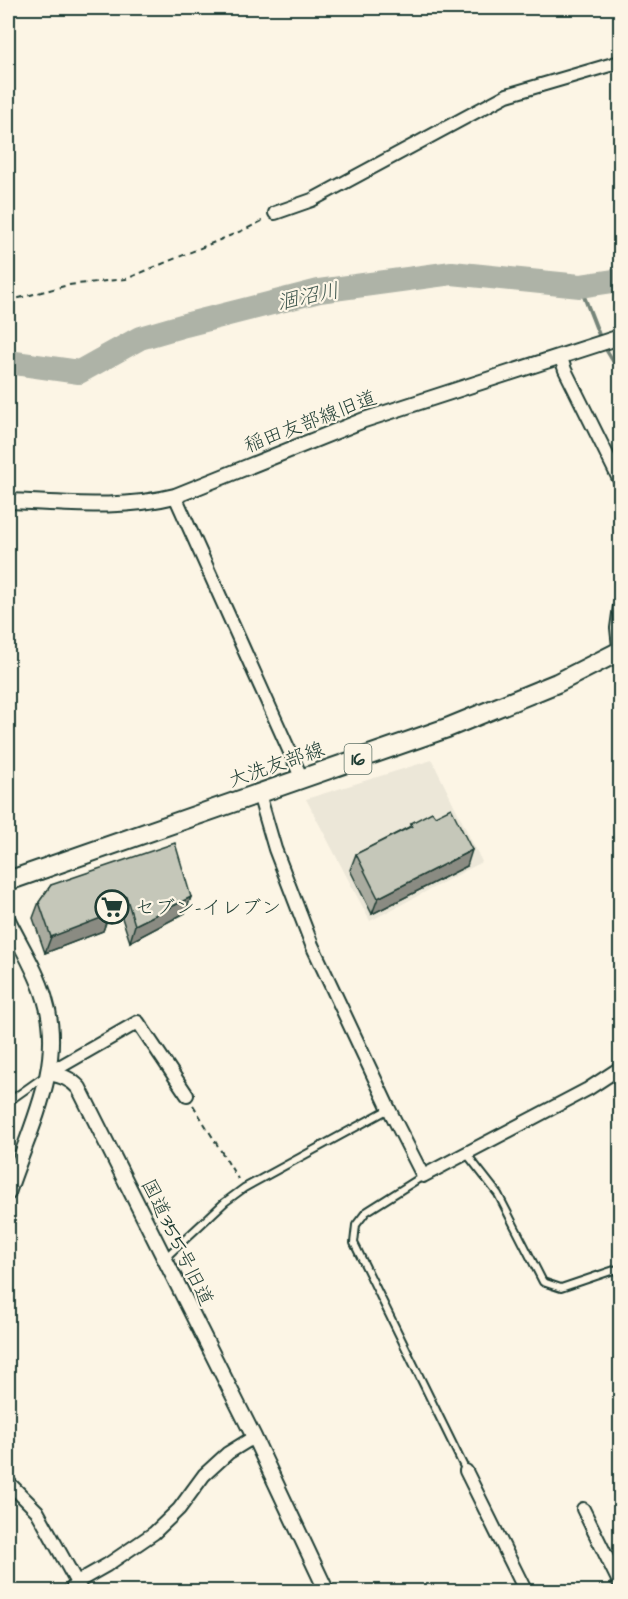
<svg xmlns="http://www.w3.org/2000/svg" width="628" height="1599" font-family="'Architects Daughter','Klee One',sans-serif">
  <style>
    .built { fill: #ece7d8 }
    .lines { fill: none; stroke-linecap: round; stroke-linejoin: round }
    .stream { stroke: #758479; stroke-width: 4 }
    .river { stroke: #aeb3a7; stroke-width: 24 }
    .service-casing { stroke: #1f3d34; stroke-width: 10 }
    .minor-casing { stroke: #1f3d34; stroke-width: 16 }
    .tertiary-casing { stroke: #1f3d34; stroke-width: 18 }
    .primary-casing { stroke: #1f3d34; stroke-width: 22 }
    .path { stroke: #1f3d34; stroke-width: 2; stroke-dasharray: 6 4.5; stroke-linecap: butt }
    .service { stroke: #fcf5e5; stroke-width: 6 }
    .minor { stroke: #fcf5e5; stroke-width: 12 }
    .tertiary { stroke: #fcf5e5; stroke-width: 14 }
    .primary { stroke: #fcf5e5; stroke-width: 18 }
    .wall { fill: #a9ab9f; stroke: #1f3d34; stroke-width: 1.5 }
    .shaded-wall { fill: #8a8b82; stroke: #1f3d34; stroke-width: 1.5 }
    .building { fill: #c5c7b9; stroke: #1f3d34; stroke-width: 1.5 }
    .labels { text-anchor: middle; stroke-width: 4.5; stroke-linejoin: round; paint-order: stroke }
    .shield { fill: #fcf5e5; stroke: #617469; stroke-width: 1.5 }
    .shield-label { font-size: 18px; font-weight: bold; fill: #1f3d34 }
    .street-label { font-size: 20px; fill: #1f3d34; stroke: #fcf5e5 }
    .poi-label { font-size: 20px; fill: #1f3d34; stroke: #fcf5e5; text-anchor: start }
    .water-label { font-size: 21px; font-style: italic; fill: #435a51; stroke: #fcf5e5 }
  </style>
  <rect width="100%" height="100%" fill="#fcf5e5"/>
  <filter id="ink" filterUnits="userSpaceOnUse"><feTurbulence type="fractalNoise" baseFrequency=".0167" numOctaves="2"/><feDisplacementMap in="SourceGraphic" scale="12" xChannelSelector="R" yChannelSelector="G"/><feConvolveMatrix kernelMatrix="1 2 1 2 8 2 1 2 1" color-interpolation-filters="sRGB"/></filter>
  <g filter="url(#ink)">
    <path class="built" d="M432 760 482 862 370 921 306 799Z"/>
    <g class="lines">
      <path class="stream" d="M580 286 601 340
        M604 346 618 369 620 377"/>
      <path class="river" d="M8 362 79 372 140 338 185 325 319 291 452 273 580 286 620 280"/>
      <defs>
        <path id="service" d="M8 1102 46 1075
          M466 1153 498 1194 543 1282 561 1288 620 1268
          M423 1176 366 1212 356 1225 354 1243 466 1471
          M165 1258 225 1202 244 1188 389 1109"/>
        <path id="minor" d="M275 213 312 200 507 95 620 62
          M561 358 565 370 620 481
          M175 496 302 779
          M620 606 617 628 620 657
          M259 794 275 849 312 945 389 1109 423 1176 588 1089 620 1068
          M49 1073 138 1022 187 1095
          M466 1471 526 1592
          M8 1482 37 1511 82 1592
          M583 1509 620 1584
          M69 1592 77 1582 107 1565 154 1533 179 1509 204 1475 228 1453 254 1437"/>
        <path id="tertiary" d="M8 501C64 503 120 510 175 496L364 420 620 337
          M8 920C20 945 37 971 45 999 66 1065 28 1131 8 1193
          M49 1073C62 1076 70 1078 79 1088L254 1437 327 1592"/>
        <path id="primary" d="M8 881 447 728 557 683 620 651"/>
      </defs>
      <use href="#service" class="service-casing"/>
      <use href="#minor" class="minor-casing"/>
      <use href="#tertiary" class="tertiary-casing"/>
      <use href="#primary" class="primary-casing"/>
      <path class="path" d="M8 301 68 285 126 279 246 229 266 219
        M193 1105 238 1179"/>
      <use href="#service" class="service"/>
      <use href="#minor" class="minor"/>
      <use href="#tertiary" class="tertiary"/>
      <use href="#primary" class="primary"/>
    </g>
    <path class="wall" d="M411 823 467 866 372 914 350 870 356 854 409 827Z
      M51 885 191 897 185 913 130 942 120 912 108 917 103 931 45 953 33 918 39 902Z"/>
    <path class="shaded-wall" d="M472 850 467 866 372 914 378 898Z
      M126 896 120 912 108 917 103 931 45 953 51 937 105 905Z
      M191 897 185 913 130 942 135 925Z"/>
    <path class="building" d="M451 808 472 850 378 898 356 854 412 826 411 823 432 812 435 816Z
      M175 843 191 897 135 925 126 896 105 905 109 915 51 937 39 902 51 885Z"/>
  </g>
  <defs>
    <symbol id="supermarket-ring" viewBox="-11 -11 22 22"><circle r="9.5" fill="#fcf5e5" stroke="#1f3d34" stroke-width="1.5"/><path d="M-6-5.5h2.5l.6 2H6L4.5 2H-2.5L-4.4-4H-6ZM-1.5 3.2a1.3 1.3 0 1 0 .1 0ZM3 3.2a1.3 1.3 0 1 0 .1 0Z" fill="#1f3d34"/></symbol>
  </defs>
  <g fill-rule="evenodd">
    <use href="#supermarket-ring" x="93" y="888" width="38" height="38"/>
  </g>
  <g class="labels">
    <rect class="shield" x="344.5" y="744" width="27" height="30" rx="4.5"/>
    <g class="shield-label">
      <text x="358" y="765">16</text>
    </g>
    <g class="street-label">
      <text transform="translate(310 421) rotate(-21)" y="7">稲田友部線旧道</text>
      <text transform="translate(276 764) rotate(-19)" y="7">大洗友部線</text>
      <text transform="translate(178 1242) rotate(64)" y="7">国道355号旧道</text>
    </g>
    <g class="poi-label">
      <text x="135" y="914">セブン-イレブン</text>
    </g>
    <g class="water-label">
      <text transform="translate(308 296) rotate(-12)" y="7">涸沼川</text>
    </g>
  </g>
  <rect width="628" height="1599" fill="none" stroke="#fcf5e5" stroke-width="30"/>
  <rect x="15" y="15" width="598" height="1569" fill="none" stroke="#1f3d34" stroke-width="2" filter="url(#ink)"/>
</svg>
